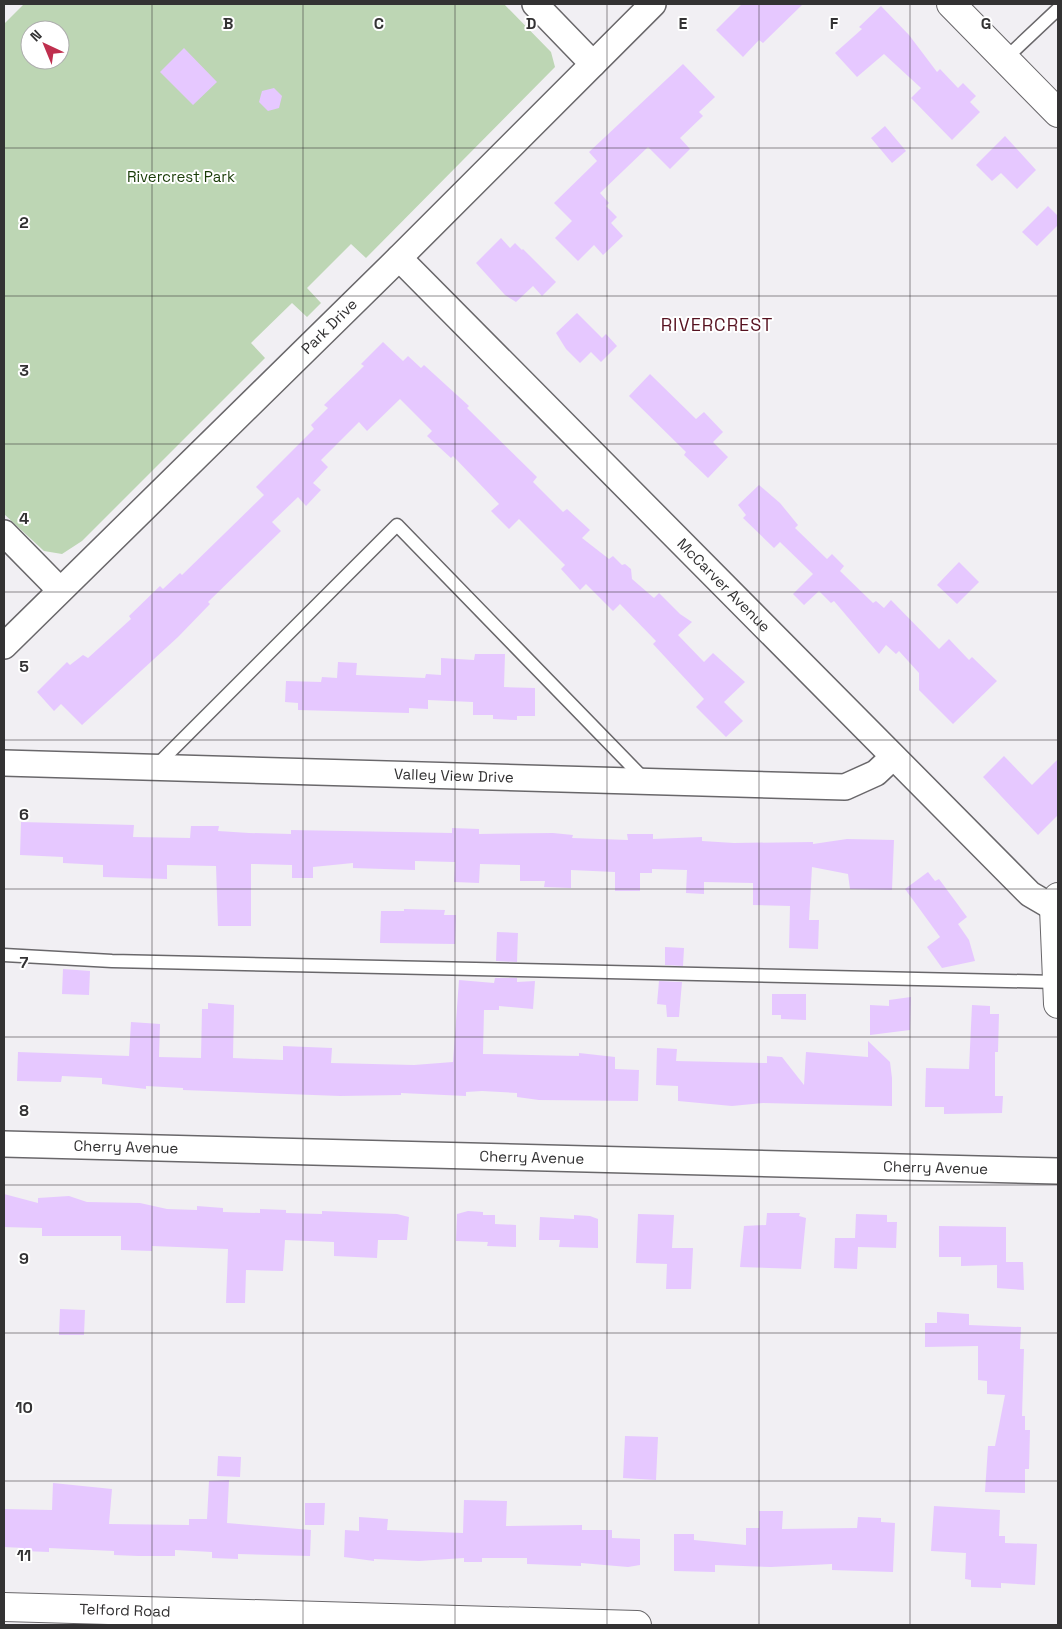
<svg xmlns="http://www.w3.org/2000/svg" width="1062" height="1629" font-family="'Space Grotesk',sans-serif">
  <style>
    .green { fill: #bdd6b4; fill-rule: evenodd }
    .building { fill: #e6c8ff }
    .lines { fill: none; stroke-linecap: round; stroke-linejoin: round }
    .service-casing { stroke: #69676a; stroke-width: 15 }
    .minor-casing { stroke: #69676a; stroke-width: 28 }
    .tertiary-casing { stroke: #69676a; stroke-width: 30 }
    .secondary-casing { stroke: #69676a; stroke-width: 30 }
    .service { stroke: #fff; stroke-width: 12 }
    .minor { stroke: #fff; stroke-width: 25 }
    .tertiary { stroke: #fff; stroke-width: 28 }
    .secondary { stroke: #fff; stroke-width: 28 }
    .grid { fill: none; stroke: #333233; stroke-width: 1; stroke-opacity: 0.55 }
    .labels { text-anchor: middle; stroke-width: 4; stroke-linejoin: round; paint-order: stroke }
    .park-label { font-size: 15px; fill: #193c07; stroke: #fff }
    .street-label { font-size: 15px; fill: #333233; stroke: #fff }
    .quarter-label { font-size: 18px; letter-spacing: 1px; fill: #56111f; stroke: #fff }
    .grid-label { font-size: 16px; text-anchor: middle; font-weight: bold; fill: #333233; stroke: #fff; stroke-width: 4; stroke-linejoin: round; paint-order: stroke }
  </style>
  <rect width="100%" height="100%" fill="#f1eff3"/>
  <path class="green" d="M24 4H504L551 52 555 67 366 258 351 244 307 288 321 303 307 317 292 303 251 343 265 358 82 541 62 554 44 551 4 514V24ZM30 30H60V60H30Z"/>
  <path class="building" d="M742 4H803L763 43 759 40 743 57 716 30Z
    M881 6 909 35 937 72 940 69 958 88 963 83 976 96 970 102 980 112 952 140 911 98 921 88 884 54 857 77 835 53 862 29 859 27Z
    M184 48 217 82 193 105 160 72Z
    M683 64 715 97 699 112 703 116 680 138 690 149 670 169 648 147 600 193 609 203 606 206 617 217 611 223 623 236 603 255 594 245 578 261 555 238 572 221 554 203 597 161 589 152Z
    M274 88 282 96 279 108 268 111 259 102 262 91Z
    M885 126 906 151 892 163 871 138Z
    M1005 136 1036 170 1017 189 1001 173 992 181 976 165Z
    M1048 206 1058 216V225L1037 246 1022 232Z
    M501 238 510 248 515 243 522 250 523 249 556 282 542 296 533 286 516 302 505 295 476 263Z
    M577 313 602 338 606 334 617 346 601 362 591 352 580 363 566 349 556 333Z
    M383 342 403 361 408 356 421 368 424 365 469 406 467 408 537 477 533 482 563 512 567 509 590 530 582 538 609 559 613 556 622 565 625 564 631 569 632 579 654 598 659 593 680 614 692 622 678 635 704 662 713 653 745 682 724 702 743 721 726 737 696 707 704 699 653 644 656 641 620 604 613 611 586 584 580 590 561 569 565 565 519 519 509 529 491 511 499 504 453 456 451 458 427 436 432 431 400 399 367 431 359 422 321 460 328 467 313 483 321 490 306 506 298 497 272 522 281 531 208 602 210 604 178 637 82 725 61 704 54 711 37 692 67 662 70 665 83 655 88 658 131 619 129 616 160 586 163 589 180 573 182 575 264 495 256 487 314 429 311 425 328 408 324 405 364 366 361 364Z
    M650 374 696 419 704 412 723 432 713 442 728 457 708 478 684 455 686 452 629 396Z
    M759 485 780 503 798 525 795 528 827 559 832 554 844 566 840 571 873 603 876 601 884 608 891 600 939 649 949 639 969 660 972 657 997 681 953 724 919 690V673L899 651 896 654 886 645 879 654 834 601 831 603 819 591 804 605 793 594 813 574 780 542 774 548 743 518 746 515 738 505Z
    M959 562 979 582 957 604 937 585Z
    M475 654H505L504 687 535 688V716H517V720L493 719V715H473V702L428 700V709L409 708V713L298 710V703L285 702 286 681 321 682 322 677 337 678 338 662 357 663 356 675 425 678 426 674 441 675V658L474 660Z
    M1004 756 1032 785 1058 759V815L1038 835 983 777Z
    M21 822 134 825 133 837 190 838 191 826H219L218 831 249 833 291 834V830L452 833V828L479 829V834L553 833 573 835 572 838 628 840 627 834H653V839L702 837V841L734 843 813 842V844L847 839 894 840 892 890 850 889 848 874 812 867 809 920H819L818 949 789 948 790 906 753 905V883L704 882V894L686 893 687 870 652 869V873H640V891H615V872L571 870V888L544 887 545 881H520V865L480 864 479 883 454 882 455 862 415 861V870L353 868V863L313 867V878H292V865L251 864V926H218L216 866 167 865V879L103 877V865L63 863V857L20 855Z
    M928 872 935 881 939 879 967 917 958 924 969 940 975 961 942 968 927 947 940 937 905 889Z
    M404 909 445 910 444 915H456L455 944 380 943 381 911H404Z
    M497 932 518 933 517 962 496 961Z
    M665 947 684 948 683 966 665 965Z
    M63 969 90 971 89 995 62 994Z
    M495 978H517V982L535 981 533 1009 499 1006V1010H484L483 1054 579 1056V1053L615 1057V1069L639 1070 638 1101 539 1100 517 1097V1093L482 1091 466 1092V1096L401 1093V1095L340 1096 183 1090V1088L146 1086V1089L102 1084V1078L62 1076 61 1082 17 1081 18 1052 129 1056 131 1022 160 1024 159 1057 201 1058 202 1009H208V1003L234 1005 233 1058 283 1060V1046L332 1048 331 1063 414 1065 453 1062 459 980 494 983Z
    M659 981 682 982 679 1017H667L666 1005 657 1004Z
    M772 994H806V1020L781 1019V1015H772Z
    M911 997 910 1030 870 1035V1005L889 1006V1000Z
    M972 1005 990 1006V1014H999L998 1052H995V1096H1003L1002 1113 944 1114V1107H925L926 1068 969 1069Z
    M868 1041 890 1062 892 1078V1106L763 1103 732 1106 678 1101V1086L656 1085 657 1048 677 1049 676 1061 767 1063V1056L782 1057 804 1085 806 1052 868 1057Z
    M4 1194 38 1203V1198L69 1196 87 1202 140 1203 167 1209 197 1210V1206L223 1208V1212L260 1213V1209L286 1210V1213L322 1214V1211L397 1214 409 1217 407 1240H378L377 1258 334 1256V1242L285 1240 283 1271 246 1270 245 1303H226L228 1249 152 1246V1251L121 1250V1236H42V1228L4 1227Z
    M468 1211 483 1212V1215H495V1224L516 1225V1247L487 1246 488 1242 456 1241 457 1214Z
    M767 1213H800L799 1216 806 1218 801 1269 740 1267 744 1226 766 1225Z
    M638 1214 674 1215 672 1248H693L691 1289H666L667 1264 636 1263Z
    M856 1214 887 1215V1222H897L896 1248 858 1247 857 1269 834 1268 835 1238H855Z
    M574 1215 590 1216 598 1219V1248L559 1247 560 1240H539L540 1217 574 1219Z
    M939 1226 1006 1227V1262H1023L1024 1290 997 1288V1265L961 1266V1257H939Z
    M60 1309 85 1310 84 1335H59Z
    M937 1312 969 1314V1325L1021 1327 1020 1349H1024L1022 1416H1025V1430H1030L1029 1469H1025V1493L985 1492 988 1446H995L1005 1395 987 1394V1381L978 1380V1346L925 1347V1323H937Z
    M625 1436 658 1437 656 1480 623 1478Z
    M218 1456 241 1457 240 1477 217 1476Z
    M229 1480 227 1523 311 1530 310 1556 238 1554V1559L212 1558V1552L175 1550V1556H138L114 1555V1551L49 1548V1552L23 1551V1548L4 1547V1509L52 1510 53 1483 112 1489 109 1524 189 1525V1519H207L209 1481Z
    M464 1500 507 1501 506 1526 582 1525V1530H612V1538L640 1539V1565L628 1567 581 1563V1566L527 1564V1558H482V1562H464V1558L419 1561 374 1559V1561L344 1557 345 1530 359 1531V1517L388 1519 387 1530 463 1533Z
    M305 1503H325L324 1525H305Z
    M934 1506 1000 1510 999 1536H1005V1543L1037 1544 1035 1585 1001 1583V1588L971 1587V1580L965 1579 966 1553 931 1551Z
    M759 1511H783L782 1529 857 1528 858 1517 881 1518V1522L895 1523 893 1572 832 1570V1564L771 1567 715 1565V1572L674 1571V1534H694V1540L746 1545V1528H759Z"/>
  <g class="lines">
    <defs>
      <path id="service" d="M1005 59 1058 9
        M155 767 397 525 646 781
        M4 955 112 961 1057 982"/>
      <g id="minor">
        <path d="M535 4 593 64"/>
        <path id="s1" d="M399 258 1030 894 1054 908"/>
        <path d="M4 533 60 590"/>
        <path id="s2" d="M4 646 399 258 653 4"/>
        <path id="s3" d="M4 763 845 787 876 773 893 757"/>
        <path id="s4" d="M4 1144 1058 1171"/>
      </g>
      <g id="tertiary">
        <path d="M1058 897 1054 908 1058 1004"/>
        <path id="s5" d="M4 1607 637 1625"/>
      </g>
      <path id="secondary" d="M951 4 1058 113"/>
    </defs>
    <use href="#service" class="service-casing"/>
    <use href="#minor" class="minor-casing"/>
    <use href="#tertiary" class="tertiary-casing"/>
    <use href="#secondary" class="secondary-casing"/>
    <use href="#service" class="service"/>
    <use href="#minor" class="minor"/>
    <use href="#tertiary" class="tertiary"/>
    <use href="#secondary" class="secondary"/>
  </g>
  <path class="grid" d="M152 4V1625M303 4V1625M455 4V1625M607 4V1625M759 4V1625M910 4V1625M4 148H1058M4 296H1058M4 444H1058M4 592H1058M4 740H1058M4 889H1058M4 1037H1058M4 1185H1058M4 1333H1058M4 1481H1058"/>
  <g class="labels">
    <g class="park-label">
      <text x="181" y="182">Rivercrest Park</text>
    </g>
    <g class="street-label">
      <text dy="5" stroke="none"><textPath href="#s2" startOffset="456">Park Drive</textPath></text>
      <text dy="5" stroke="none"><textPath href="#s1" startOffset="461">McCarver Avenue</textPath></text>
      <text dy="5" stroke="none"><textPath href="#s3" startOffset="450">Valley View Drive</textPath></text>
      <text dy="5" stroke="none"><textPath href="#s4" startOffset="122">Cherry Avenue</textPath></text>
      <text dy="5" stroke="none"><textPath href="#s4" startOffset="528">Cherry Avenue</textPath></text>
      <text dy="5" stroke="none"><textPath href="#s4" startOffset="932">Cherry Avenue</textPath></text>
      <text dy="5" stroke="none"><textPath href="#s5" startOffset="121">Telford Road</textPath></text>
    </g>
    <g class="quarter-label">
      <text x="717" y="331">RIVERCREST</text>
    </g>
  </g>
  <g class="grid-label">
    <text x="228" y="29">B</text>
    <text x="379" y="29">C</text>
    <text x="531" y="29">D</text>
    <text x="683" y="29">E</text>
    <text x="834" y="29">F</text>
    <text x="986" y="29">G</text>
    <text x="24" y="228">2</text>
    <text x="24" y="376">3</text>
    <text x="24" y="524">4</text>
    <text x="24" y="672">5</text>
    <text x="24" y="820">6</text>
    <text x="24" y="968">7</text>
    <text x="24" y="1116">8</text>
    <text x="24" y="1264">9</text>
    <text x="24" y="1413">10</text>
    <text x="24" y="1561">11</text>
  </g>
  <rect width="1062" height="1629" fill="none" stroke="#333233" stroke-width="10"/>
  <g transform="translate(45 45) rotate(316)"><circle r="24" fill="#ffffff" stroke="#adadad"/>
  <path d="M0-4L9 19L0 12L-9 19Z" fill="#bf2f4e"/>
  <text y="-8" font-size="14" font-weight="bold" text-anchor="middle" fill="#333233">N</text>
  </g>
</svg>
